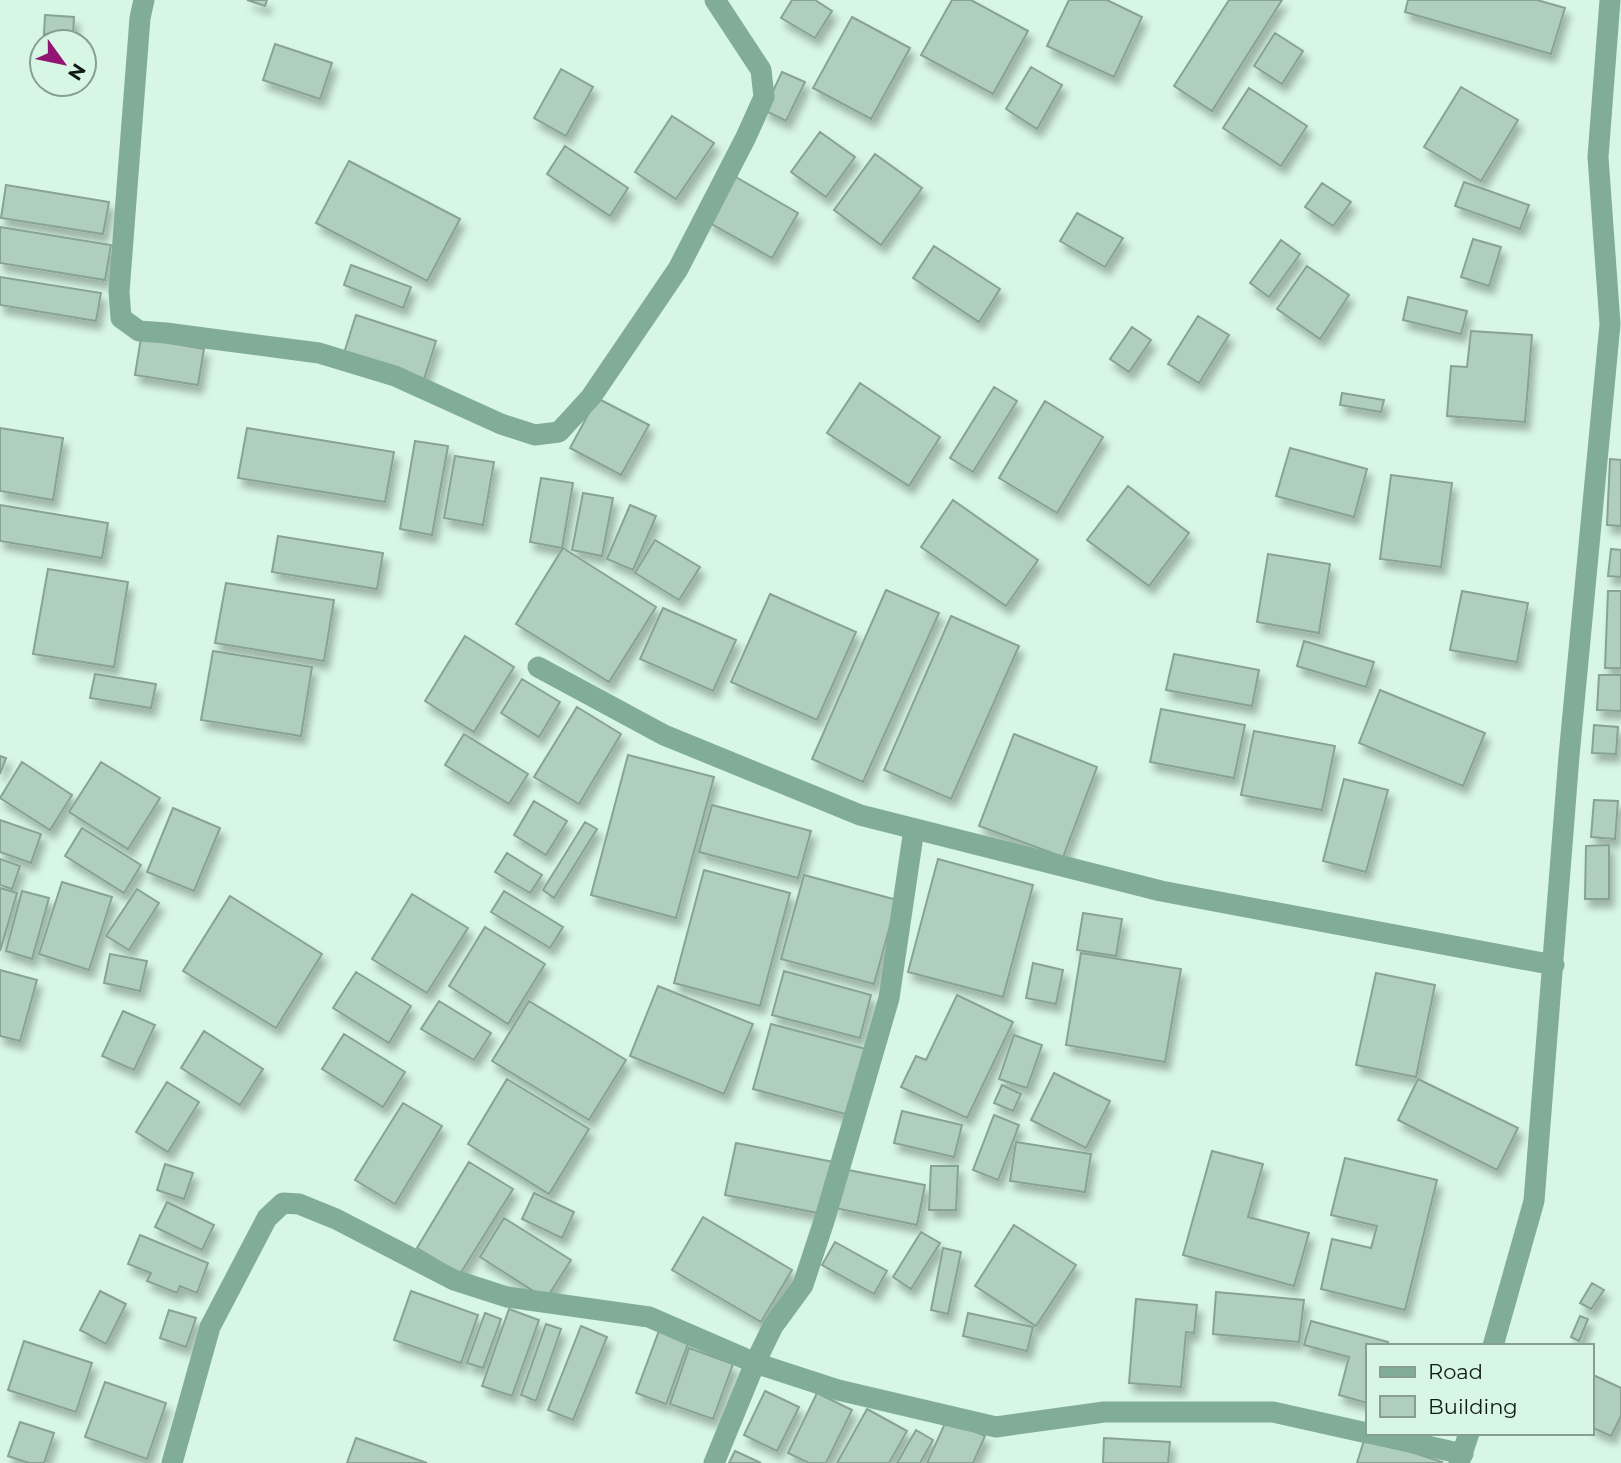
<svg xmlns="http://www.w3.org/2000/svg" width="1621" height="1463" font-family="Montserrat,sans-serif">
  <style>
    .building { fill: #b0cebe; stroke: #87a393; stroke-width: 2; filter: url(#shadow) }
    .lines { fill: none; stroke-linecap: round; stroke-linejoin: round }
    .minor { stroke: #81ad96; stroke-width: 21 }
  </style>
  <defs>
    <filter id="shadow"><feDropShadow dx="4.5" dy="8" stdDeviation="3.5" flood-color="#0004"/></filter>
  </defs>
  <rect width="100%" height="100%" fill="#d7f6e4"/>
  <path class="building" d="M247 0H267L265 6Z
    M792 0H815L832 11 815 38 781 18Z
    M952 0H971L1028 31 993 94 921 55Z
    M1069 0H1107L1142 17 1114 77 1047 46Z
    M1229 0H1282L1212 111 1174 86Z
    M1408 0H1537L1565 8 1551 54 1405 12Z
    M45 15 74 17 73 35 44 34Z
    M852 17 910 48 871 119 813 88Z
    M1275 33 1303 51 1282 84 1254 66Z
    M275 44 332 63 320 99 263 80Z
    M1031 67 1062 85 1037 129 1006 109Z
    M561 69 593 87 566 136 534 118Z
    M782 72 805 82 786 121 764 110Z
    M1461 87 1518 120 1481 181 1424 147Z
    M1249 88 1307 126 1281 166 1223 128Z
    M672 116 714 143 676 199 635 172Z
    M820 132 855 157 826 197 791 172Z
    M565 146 628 188 610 216 547 174Z
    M875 154 922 188 881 245 834 210Z
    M349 161 460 219 427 281 316 223Z
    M734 176 798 213 772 258 708 222Z
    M1464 182 1529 205 1520 229 1455 206Z
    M1322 183 1351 202 1333 226 1305 207Z
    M6 185 109 202 103 234 1 218Z
    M1077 213 1123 238 1105 267 1060 241Z
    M0 227 111 245 105 280 0 263Z
    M1473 239 1501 247 1489 286 1461 277Z
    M1281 240 1300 254 1269 297 1250 283Z
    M934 246 1000 289 979 322 913 278Z
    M351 265 411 287 403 308 344 285Z
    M1307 266 1349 295 1320 339 1277 309Z
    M0 277 101 293 96 321 0 305Z
    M1408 297 1467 311 1461 334 1403 320Z
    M356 315 436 341 424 379 344 353Z
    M1198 316 1229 335 1199 383 1168 364Z
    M1132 327 1151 340 1129 372 1110 359Z
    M1471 331 1532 335 1525 422 1447 416 1451 366 1467 367Z
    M141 338 204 349 198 385 135 375Z
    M860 383 940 437 909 486 827 433Z
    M994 387 1017 401 973 472 950 458Z
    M1342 393 1384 400 1381 412 1340 405Z
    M597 398 649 425 621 475 570 448Z
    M1045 401 1103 437 1057 513 999 478Z
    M0 428 63 438 53 500 0 491Z
    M247 428 394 452 385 502 238 478Z
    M415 441 448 446 432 535 400 529Z
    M1290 448 1367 469 1354 517 1276 496Z
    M455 456 494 462 483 525 444 518Z
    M1610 459 1621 460V526L1607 525Z
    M1391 475 1452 483 1441 567 1380 559Z
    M541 478 573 483 562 548 530 542Z
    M1128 486 1189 533 1149 586 1087 540Z
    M583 493 613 498 602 556 572 550Z
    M953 500 1038 560 1006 606 921 547Z
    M0 505 108 523 102 558 0 541Z
    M630 505 656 516 633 570 607 559Z
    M278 536 383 553 377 589 272 572Z
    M655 540 700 567 679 600 635 573Z
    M563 548 656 607 609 682 516 624Z
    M1611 549 1621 550V577L1608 576Z
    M1268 554 1330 564 1319 633 1257 622Z
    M48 569 128 582 114 667 33 654Z
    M226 583 334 600 324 661 215 643Z
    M886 590 939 613 863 782 812 759Z
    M1462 591 1528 603 1517 662 1450 650Z
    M1608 591H1621V668H1605Z
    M770 594 856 632 817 720 731 682Z
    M663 608 736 640 713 691 640 659Z
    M951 616 1019 646 951 799 884 770Z
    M465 636 514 667 474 732 425 701Z
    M1304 641 1374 662 1366 687 1297 666Z
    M213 651 312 667 301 736 201 720Z
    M1174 654 1259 670 1252 706 1166 690Z
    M95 674 156 684 151 708 90 698Z
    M1599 675H1621V711L1597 710Z
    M522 679 560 702 539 737 501 713Z
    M1380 690 1485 733 1463 786 1359 743Z
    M577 707 621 734 579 804 534 777Z
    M1161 709 1245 725 1234 778 1150 762Z
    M1594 725 1618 727 1616 754 1592 753Z
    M1254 731 1335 746 1322 810 1241 795Z
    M464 734 528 774 509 804 445 765Z
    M1014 734 1097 767 1063 857 979 826Z
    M628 755 714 777 676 918 591 895Z
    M0 756 6 758 0 774Z
    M22 762 72 795 50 830 0 798Z
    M101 762 160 798 128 849 69 812Z
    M1344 779 1388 790 1366 872 1323 861Z
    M1594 800 1618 801 1615 839 1591 837Z
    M534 801 567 821 546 855 514 835Z
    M712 805 811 831 798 878 699 852Z
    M173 808 220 828 194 891 147 872Z
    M0 820 41 834 31 863 0 852Z
    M585 822 597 829 554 898 543 890Z
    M82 828 141 865 124 893 65 856Z
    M1609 845V899H1585L1586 846Z
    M507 853 542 875 530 893 495 872Z
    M0 859 20 866 12 889 0 885Z
    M938 859 1033 885 1003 997 908 972Z
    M704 870 790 893 760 1006 674 983Z
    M804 875 897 900 874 984 781 959Z
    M62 882 112 897 89 970 39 954Z
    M0 888 17 893 0 951Z
    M137 889 159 903 129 950 106 936Z
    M22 891 49 898 32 959 6 951Z
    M504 891 563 927 550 948 491 912Z
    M412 894 468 928 427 993 372 959Z
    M230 896 322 954 276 1028 183 971Z
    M1083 913 1122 919 1116 956 1077 950Z
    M485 927 545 964 508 1024 449 986Z
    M1081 953 1181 969 1165 1062 1066 1045Z
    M110 954 147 961 140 991 104 983Z
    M1033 963 1063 970 1056 1004 1026 998Z
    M0 970 37 980 20 1041 0 1036Z
    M784 971 871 995 860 1038 772 1015Z
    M356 972 411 1006 389 1043 333 1008Z
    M1376 973 1435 985 1416 1077 1356 1065Z
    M658 986 753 1024 724 1094 630 1056Z
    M957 995 1013 1022 967 1118 901 1087 916 1056 926 1060Z
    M439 1001 491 1033 474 1060 421 1029Z
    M529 1001 626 1060 589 1120 492 1061Z
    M123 1011 155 1025 134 1070 102 1056Z
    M771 1024 866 1049 849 1115 753 1089Z
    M204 1031 263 1069 240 1105 181 1068Z
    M344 1034 405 1072 383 1107 322 1069Z
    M1014 1035 1042 1045 1027 1088 999 1079Z
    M1054 1073 1110 1101 1086 1148 1031 1120Z
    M507 1079 589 1129 549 1194 468 1144Z
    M1418 1079 1518 1128 1497 1170 1398 1120Z
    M167 1082 199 1102 168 1152 136 1132Z
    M1002 1085 1021 1094 1013 1111 994 1103Z
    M403 1103 442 1126 395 1204 355 1180Z
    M902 1111 962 1125 954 1157 894 1143Z
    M994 1115 1019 1125 998 1180 973 1170Z
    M1016 1142 1091 1154 1085 1192 1010 1181Z
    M736 1143 834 1162 823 1214 725 1195Z
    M1212 1151 1263 1164 1248 1217 1309 1233 1294 1286 1183 1255Z
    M1345 1158 1437 1180 1405 1310 1321 1289 1332 1239 1371 1248 1377 1226 1331 1215Z
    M469 1162 513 1189 460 1274 417 1248Z
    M165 1164 193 1173 184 1199 157 1190Z
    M931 1166H958L956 1210H929Z
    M843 1169 925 1185 917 1225 835 1208Z
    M534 1193 574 1212 562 1238 522 1219Z
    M167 1202 214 1225 202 1250 155 1227Z
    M703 1217 792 1270 761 1322 672 1270Z
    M504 1218 571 1260 546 1299 480 1257Z
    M1014 1225 1076 1265 1036 1326 975 1286Z
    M921 1232 940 1243 911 1289 893 1277Z
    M140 1235 208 1263 197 1293 180 1286 177 1293 147 1281 151 1273 128 1264Z
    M835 1242 887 1271 874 1294 822 1265Z
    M943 1248 961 1252 948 1314 931 1310Z
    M1592 1283 1604 1290 1591 1309 1580 1303Z
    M100 1291 126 1304 106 1344 80 1330Z
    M411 1291 478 1315 461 1363 394 1340Z
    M1216 1292 1304 1300 1299 1342 1213 1334Z
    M1136 1299 1197 1305 1194 1333 1186 1332 1181 1387 1129 1383Z
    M509 1309 539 1320 512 1396 482 1386Z
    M169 1310 196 1318 186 1347 160 1338Z
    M485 1313 501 1319 483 1368 467 1363Z
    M968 1313 1033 1327 1027 1351 963 1336Z
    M1580 1316 1588 1319 1579 1341 1571 1337Z
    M1311 1321 1388 1342 1387 1346H1367V1403L1339 1395 1349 1357 1304 1345Z
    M546 1324 561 1329 536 1401 521 1395Z
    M581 1326 607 1337 573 1420 548 1410Z
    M660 1328 690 1338 666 1404 636 1393Z
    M24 1341 92 1363 76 1412 8 1390Z
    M689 1348 733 1364 713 1419 670 1404Z
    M1591 1374 1621 1388V1416L1611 1436 1591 1427Z
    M105 1382 166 1403 147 1459 85 1437Z
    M765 1391 799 1407 777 1451 744 1435Z
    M817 1393 852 1410 826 1463H809L788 1453Z
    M867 1409 907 1431 889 1463H837Z
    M947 1419 985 1436 973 1463H927Z
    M20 1422 54 1433 44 1463H29L8 1456Z
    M916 1430 933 1440 920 1463H897Z
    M1365 1437 1442 1462 1441 1463H1357Z
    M356 1438 427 1463H347Z
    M1104 1438 1170 1442 1168 1463H1103Z
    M735 1451 761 1463H729Z"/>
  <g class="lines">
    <path class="minor" d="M144 0 140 18 119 292 121 318 139 331 166 333 319 353 395 376 501 424 535 435 559 432 591 397 678 269 746 137 764 97 761 70 715 0
      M538 667 664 735 860 815 1161 891 1554 965
      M1493 1346 1534 1201 1569 756 1610 324 1598 157 1610 0
      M1369 1433 1463 1454
      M172 1463 210 1327 267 1218 283 1203 299 1204 336 1219 454 1280 507 1297 649 1317 755 1363 838 1390 996 1427 1104 1412H1273L1367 1433
      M714 1463 755 1363 773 1326 803 1285 825 1218 889 998 914 829
      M1459 1463 1469 1433"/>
  </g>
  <rect x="1366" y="1344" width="228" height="91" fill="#d7f6e4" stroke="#879e91" stroke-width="2"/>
  <rect x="1380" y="1367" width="35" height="10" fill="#81ad96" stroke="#879e91" stroke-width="2"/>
  <text x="1428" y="1379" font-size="21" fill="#0f1a14">Road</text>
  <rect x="1380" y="1396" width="35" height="21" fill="#b0cebe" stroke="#879e91" stroke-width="2"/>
  <text x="1428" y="1414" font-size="21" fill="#0f1a14">Building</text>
  <g transform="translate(63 63) rotate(123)"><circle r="33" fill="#d7f6e4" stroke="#879e91" stroke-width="2"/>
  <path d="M0-5L12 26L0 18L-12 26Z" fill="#911572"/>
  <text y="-10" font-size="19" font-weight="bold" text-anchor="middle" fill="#0f1a14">N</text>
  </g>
</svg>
